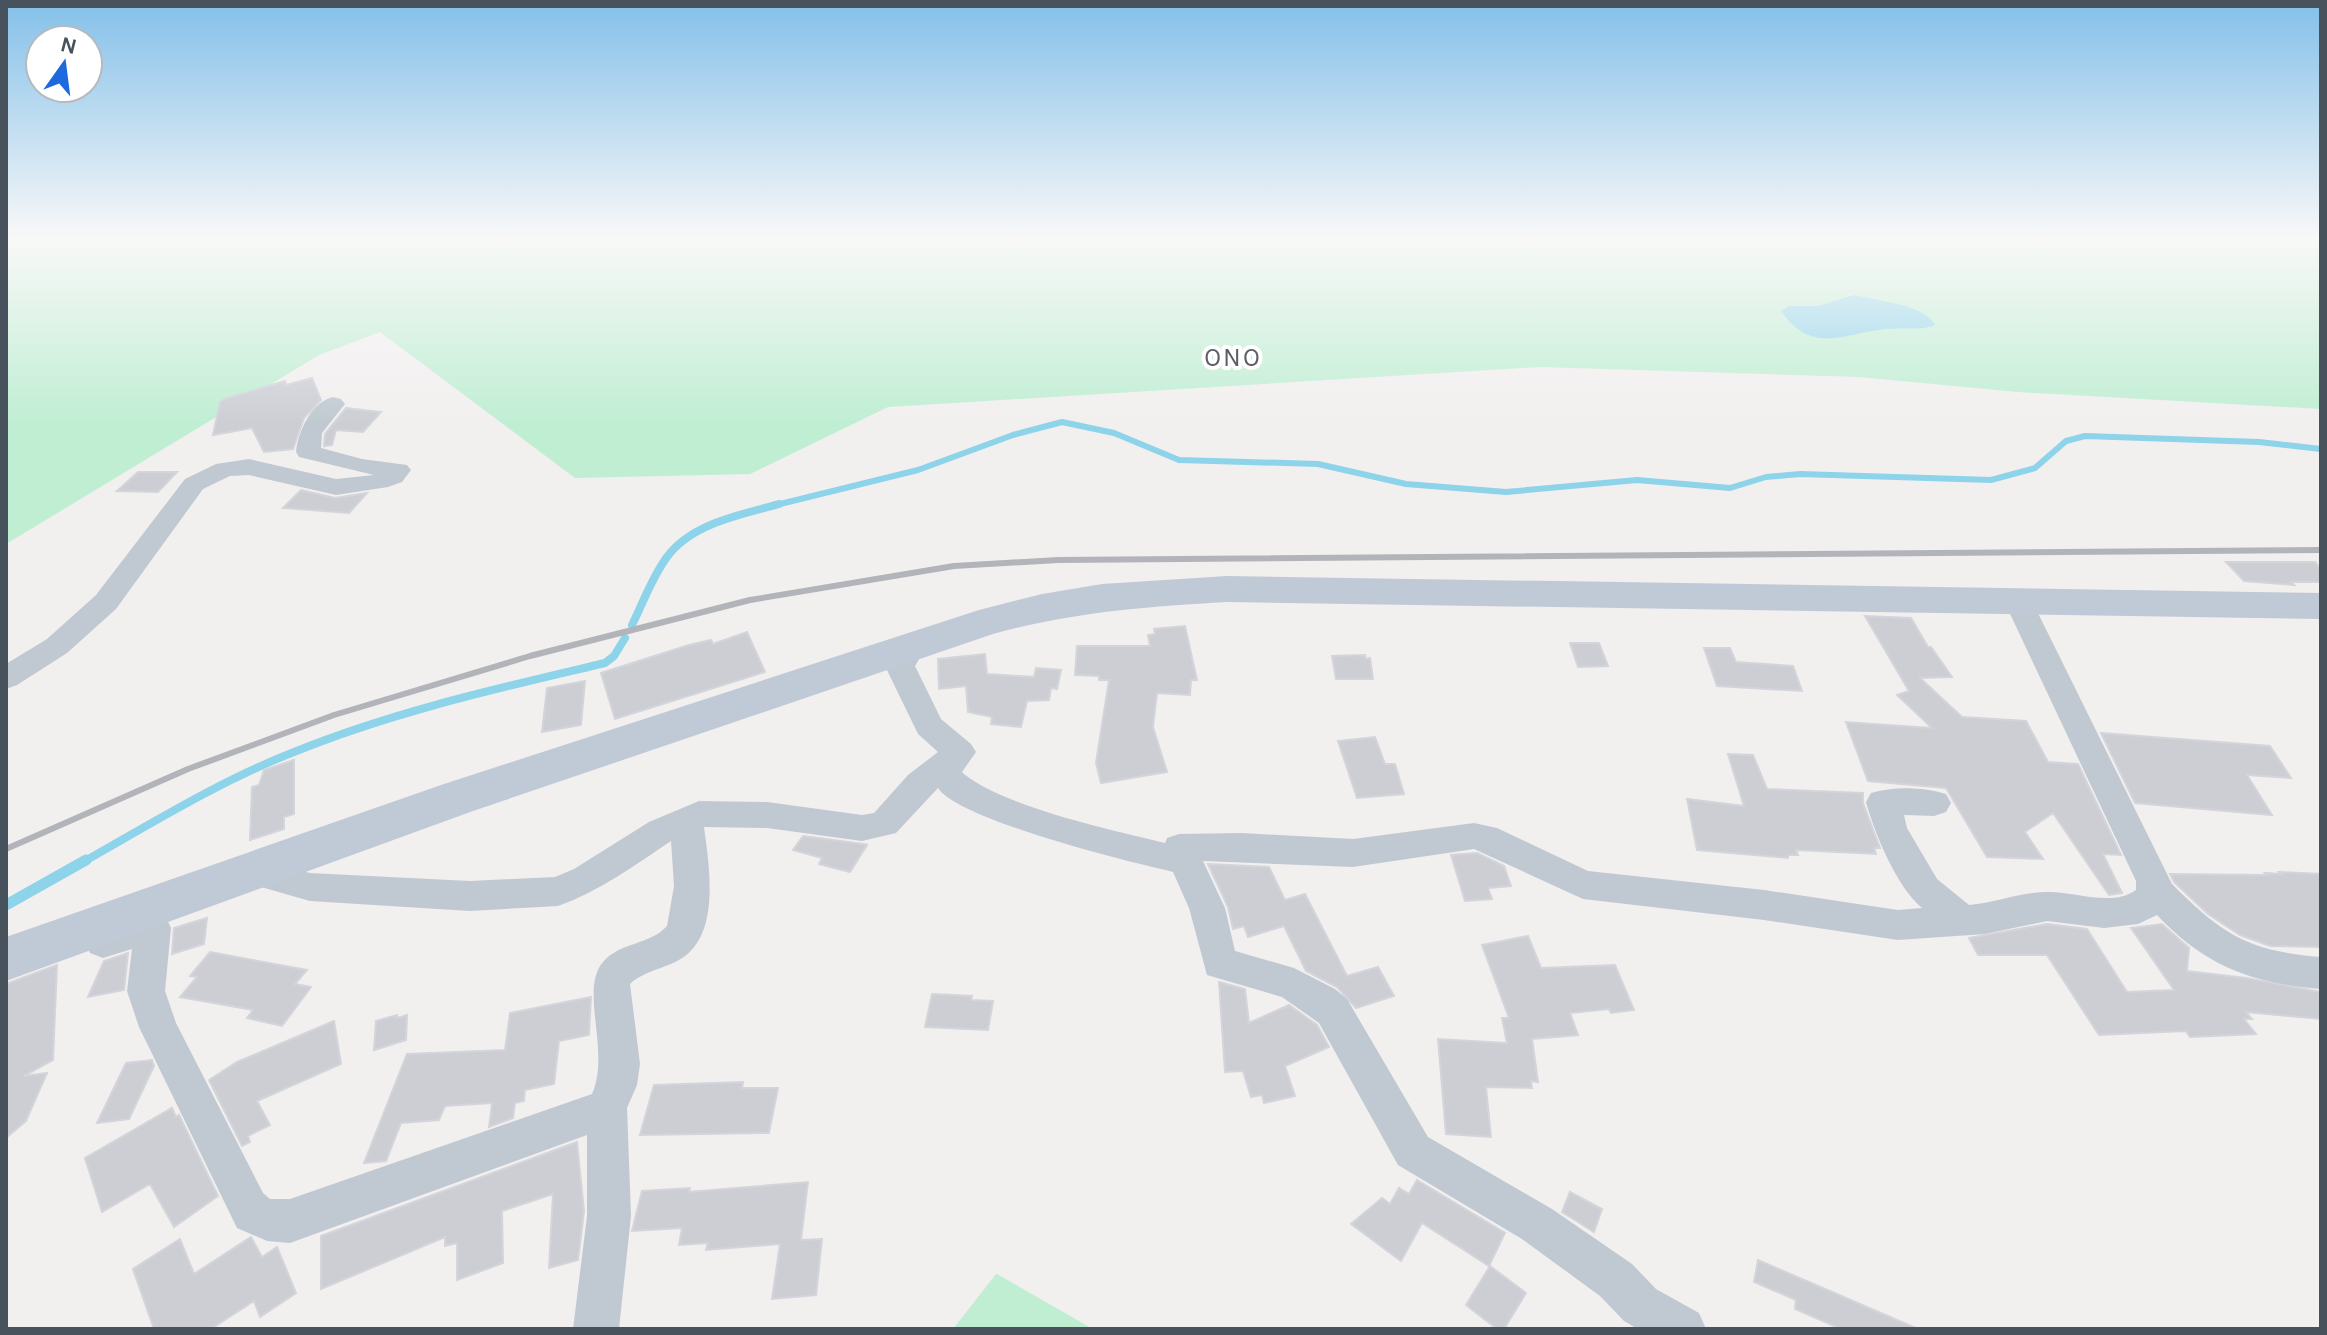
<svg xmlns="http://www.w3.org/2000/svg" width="2327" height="1335" font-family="Karla,sans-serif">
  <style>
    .green { fill: #bfeed3 }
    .water { fill: #8dd3ea }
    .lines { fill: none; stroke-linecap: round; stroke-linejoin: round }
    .stream-far2 { stroke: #8dd3ea; stroke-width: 6 }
    .stream-far1 { stroke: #8dd3ea; stroke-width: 8 }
    .stream { stroke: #8dd3ea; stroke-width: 11 }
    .building { fill: #ccced4; stroke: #d3d5db; stroke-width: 2 }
    .street { fill: #c0c9d1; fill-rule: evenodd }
    .secondary { fill: #c0cad6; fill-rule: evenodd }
    .rail { stroke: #b2b4b9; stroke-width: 6 }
    .labels { text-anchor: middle; stroke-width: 8; stroke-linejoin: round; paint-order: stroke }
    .far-quarter-label { font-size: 26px; letter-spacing: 2px; fill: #5c5f64; stroke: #fff }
  </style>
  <rect width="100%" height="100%" fill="#f2efef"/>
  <path class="green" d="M6 238H2321V409L2018 392 1859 377 1540 367 888 407 750 474 575 478 380 332 319 355 6 544Z
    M996 1274H997L1093 1329H953Z"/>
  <path class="water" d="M1854 295C1875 300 1926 305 1935 325 1921 331 1901 327 1885 329 1842 334 1812 355 1781 311L1789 306H1818Z"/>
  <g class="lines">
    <path class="stream-far2" d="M772 506 918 470 1013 435 1062 422 1114 433 1179 460 1318 464 1406 484 1506 492 1637 480 1730 488 1766 477 1800 474 1991 480 2035 468 2066 441 2085 436 2259 442 2321 449"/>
    <path class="stream-far1" d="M632 625C643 603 652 577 667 557 692 523 741 515 779 504
      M83 862C152 823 220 781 294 752 395 711 500 688 605 663L614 656 625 638"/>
    <path class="stream" d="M6 905 86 860"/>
  </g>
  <path class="building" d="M312 378 321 400 304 418 293 449 264 452 252 428 213 435 220 402 224 399 285 381 286 385Z
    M346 408 381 412 363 432 336 430 332 445 324 446 325 434Z
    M138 472H177L158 492 117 491Z
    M301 490 335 498 367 493 349 513 283 508Z
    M2226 562H2315L2321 569V582H2291L2294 585 2244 581Z
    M1865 616 1911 618 1928 647H1931L1952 677 1920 678 1962 717 2026 721 2048 762 2078 764 2121 855 2103 854 2122 893 2109 895 2053 813 2025 832 2043 859 1987 857 1946 788 1868 781 1846 722 1932 728 1897 695 1909 691Z
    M1185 626 1197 680H1191L1190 695 1157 693 1153 727 1167 772 1101 783 1096 763 1109 680H1099V676L1075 675 1077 646H1150L1148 635 1155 634 1154 629Z
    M747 632 765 672 615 719 601 673 689 645 711 640 713 644Z
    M1570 643H1599L1608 666 1578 667Z
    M1704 648H1730L1736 662 1793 666 1802 691 1717 686Z
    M985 654 987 674 1034 677 1036 668 1061 670 1057 689 1051 688 1049 700 1027 701 1021 727 991 724 992 717 968 712 966 686 939 689 938 659Z
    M1365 655 1366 659 1370 658 1373 679H1336L1332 656Z
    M585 681 581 725 542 732 547 688Z
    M2101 733 2270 746 2291 778 2247 775 2272 815 2135 803Z
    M1375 737 1385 764H1395L1404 794 1357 798 1338 741Z
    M1728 754 1753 755 1767 789 1863 793V803L1880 848H1874L1876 854 1796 850 1798 855H1788V858L1697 850 1687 799 1744 806Z
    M294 760V814L284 817V829L250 840 252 787 259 785 264 770Z
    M803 836 863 844 867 845 850 872 819 864 822 858 793 850Z
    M1477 853 1504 866 1511 886 1488 888 1492 899 1465 901 1451 855Z
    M1208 864 1269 867 1285 900 1305 894 1347 976 1378 967 1394 996 1356 1008 1337 987 1306 971 1284 926 1248 937 1244 926 1233 929 1228 907Z
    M2279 872 2321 874V947L2270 946 2240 935 2208 914 2174 882 2170 874 2267 875 2265 873 2281 874Z
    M207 918 204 944 172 954 174 928Z
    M2047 924 2087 929 2127 992 2174 990 2131 928 2162 924 2189 948 2187 971 2246 978 2321 992V1019L2246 1012 2252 1019H2244L2256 1034 2190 1037 2186 1031 2099 1035 2047 955H1978L1969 938Z
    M1528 936 1541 968 1615 965 1634 1010 1611 1013 1609 1009 1570 1013 1578 1035 1532 1039 1538 1082 1531 1081 1532 1088 1486 1087 1491 1137 1446 1134 1438 1039 1507 1043 1502 1018H1509L1482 945Z
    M210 952 307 970 295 984 311 987 282 1026 247 1018 253 1010 180 997 197 977 190 976Z
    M128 953 124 990 88 997 104 961Z
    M57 965 53 1060 24 1076 47 1073 26 1121 6 1138V984Z
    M1219 982 1245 989 1249 1023 1289 1005 1317 1025 1329 1047 1285 1066 1295 1096 1264 1103 1262 1095 1251 1097 1243 1071 1225 1072Z
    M932 994 972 996 971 1000 993 1001 988 1030 925 1027Z
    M591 997 589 1035 559 1041 554 1084 525 1090 524 1101 515 1103 513 1118 489 1127 492 1103 445 1106 439 1120 401 1123 386 1161 364 1163 407 1054 505 1050 510 1013Z
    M397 1015V1018L407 1015 406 1040 374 1050 376 1021Z
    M334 1021 341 1064 257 1101 270 1125 248 1136 250 1142 242 1146 209 1080 237 1062Z
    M152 1060 154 1066 129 1119 97 1123 126 1063Z
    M743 1082 742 1088H778L769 1133 640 1135 654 1085Z
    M172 1108 176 1117 179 1115 218 1196 174 1227 150 1184 102 1212 85 1158Z
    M577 1142 584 1211 578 1260 549 1268 553 1194 502 1211 503 1263 457 1280V1243L445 1246V1237L321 1289V1236Z
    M1417 1180 1505 1233 1489 1266 1422 1223 1401 1261 1351 1224 1382 1198 1390 1204 1399 1188 1409 1194Z
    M808 1182 801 1240 822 1239 816 1295 772 1299 780 1244 706 1250 708 1243 679 1245 682 1228 632 1231 642 1191 690 1188 689 1192Z
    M1570 1192 1602 1209 1594 1232 1562 1212Z
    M251 1237 262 1257 277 1247 296 1293 260 1317 254 1301 211 1329H154L133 1269 180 1239 194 1274Z
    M1758 1260 1918 1329H1841L1795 1309 1796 1300 1754 1282Z
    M1490 1266 1526 1293 1504 1329H1497L1466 1305Z"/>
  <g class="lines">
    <path class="street" d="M333 397 341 399 345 404 322 433 321 448 362 459 407 465 411 470 402 482 388 487 336 495 249 475 230 476 203 489 116 609 67 653 17 685 6 689V664L47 639 96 595 185 479 216 464 249 459 336 479 374 475 299 457 296 452C298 432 311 402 333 397Z
      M2018 592 2028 594 2032 601 2172 884C2223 935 2248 951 2321 957V989C2251 983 2205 966 2157 915L2138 924 2104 928 2047 921 1985 934 1898 940 1764 920 1583 899 1474 849 1353 867 1203 861 1225 908 1235 951 1294 968 1335 989 1347 999 1428 1137 1552 1209 1632 1264 1656 1289 1699 1313 1706 1329H1638L1624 1321 1600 1296 1522 1239 1398 1165 1319 1023 1282 997 1207 975 1189 908 1173 872C1129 862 959 820 938 788L896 833 862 841 767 828 704 827C709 864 720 930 685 956 668 969 646 969 630 984L640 1064 637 1085 627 1108 631 1216 619 1329H573L587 1216V1135L290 1243 267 1241 237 1228 139 1027 127 991 132 949 103 958 90 953 85 942 90 931C113 923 143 909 166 917L171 928 165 991 176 1023 263 1193 270 1199H290L592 1094C611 1052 579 990 603 962 620 942 650 945 667 926L674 886 671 841C635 865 600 891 558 906L470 911 310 901 240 881 235 871 240 861 252 857 310 873 470 881 555 877 574 869 649 822 699 801 767 802 862 815 874 813 908 775 938 752 918 734 885 666 903 637 913 634 923 637 928 644 915 666 941 719 971 744 976 752 962 772 964 774C1005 807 1111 830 1165 843L1167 838 1179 834 1241 833 1353 839 1474 823 1497 828 1588 871 1764 890 1898 910 1922 908C1896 886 1875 834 1866 802L1871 793C1893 786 1924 787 1946 794L1951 803 1946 812 1934 816 1904 815 1907 828 1937 879 1969 905C1996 903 2024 891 2050 892 2076 892 2113 907 2136 890V881L2004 601 2008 594Z"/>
    <path class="secondary" d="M1227 576 2321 593V619L1227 602C1144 607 1073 612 993 634L473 811 6 981V937L441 785 979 610 1042 594 1102 584Z"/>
    <path class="rail" d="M6 849 188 769 334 715 530 656 750 600 954 566 1058 560 2321 550"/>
  </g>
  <linearGradient id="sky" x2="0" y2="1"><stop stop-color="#83c0e9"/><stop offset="0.56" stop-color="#f9f8f8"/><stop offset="1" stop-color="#f9f8f8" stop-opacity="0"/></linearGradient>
  <rect width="2327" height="425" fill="url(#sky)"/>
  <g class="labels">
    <g class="far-quarter-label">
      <text x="1233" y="366">ONO</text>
    </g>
  </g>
  <rect width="2327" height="1335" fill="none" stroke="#48525c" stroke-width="16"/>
  <g transform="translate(64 64) rotate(14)"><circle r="38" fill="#ffffff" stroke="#b6babe" stroke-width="2"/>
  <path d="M0-6L14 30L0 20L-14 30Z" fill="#1d69de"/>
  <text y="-12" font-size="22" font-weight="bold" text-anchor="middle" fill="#48525c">N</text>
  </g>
</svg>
